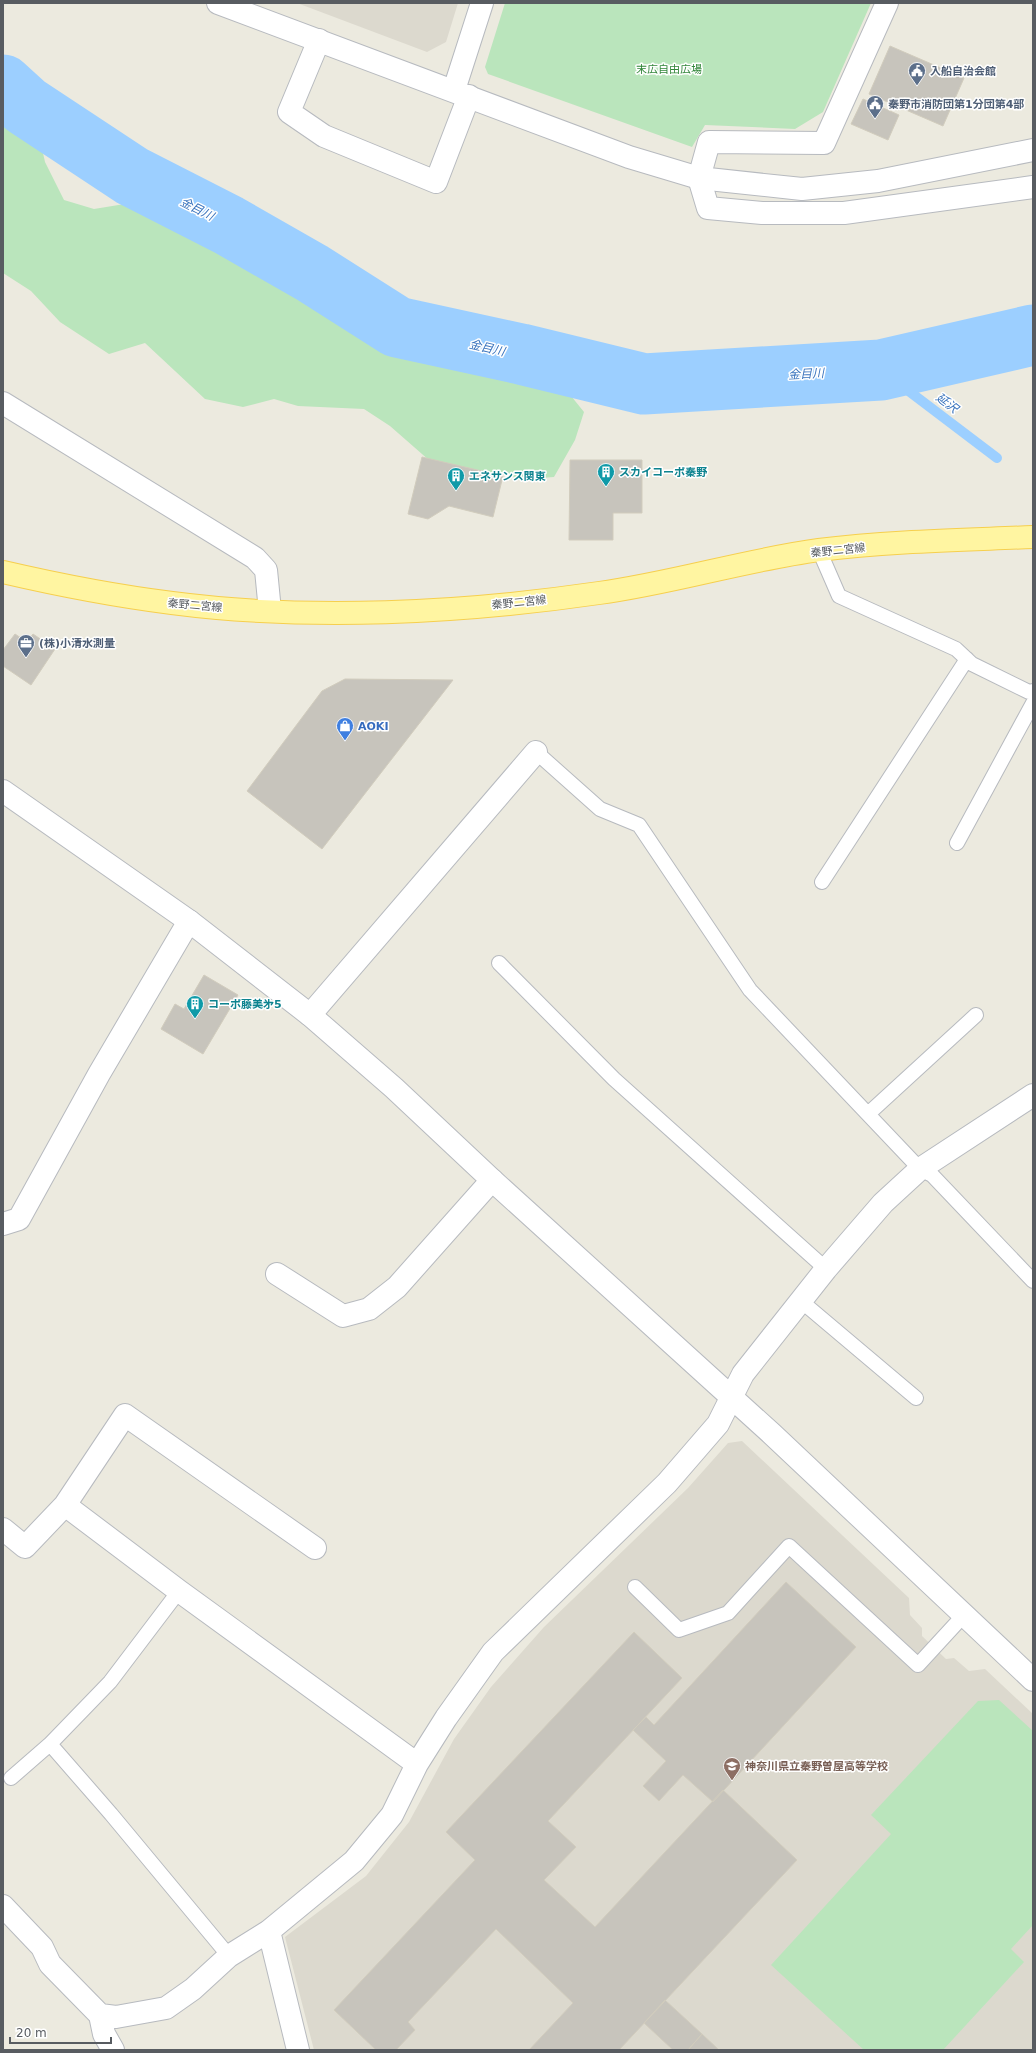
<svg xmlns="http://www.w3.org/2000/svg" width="1036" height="2053" font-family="'DejaVu Sans','Noto Sans JP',sans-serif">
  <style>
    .education { fill: #dcd9ce }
    .green { fill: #bae5bc }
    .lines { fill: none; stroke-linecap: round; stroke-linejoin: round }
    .stream { stroke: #9ccfff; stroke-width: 10 }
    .river { stroke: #9ccfff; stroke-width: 61 }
    .building { fill: #c7c4bc; stroke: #d1ccbd }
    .service-casing { stroke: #b7babf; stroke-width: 16 }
    .minor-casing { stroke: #b7babf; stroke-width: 24 }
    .tertiary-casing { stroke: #b7babf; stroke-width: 24 }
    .primary-casing { stroke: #f6cf4e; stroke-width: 24 }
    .service { stroke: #fff; stroke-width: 14 }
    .minor { stroke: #fff; stroke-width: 22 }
    .tertiary { stroke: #fff; stroke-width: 22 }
    .primary { stroke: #fff5a1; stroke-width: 22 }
    .labels { text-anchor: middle; stroke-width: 3; stroke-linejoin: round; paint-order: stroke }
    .park-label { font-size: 11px; fill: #32863a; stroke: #fff }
    .service-label { font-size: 11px; font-weight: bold; fill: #4e5e75; stroke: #fff; text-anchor: start }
    .culture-label { font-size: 11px; font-weight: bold; fill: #0d838f; stroke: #fff; text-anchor: start }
    .street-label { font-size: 11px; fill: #585c61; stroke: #fff }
    .shop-label { font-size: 11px; font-weight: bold; fill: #366cbe; stroke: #fff; text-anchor: start }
    .education-label { font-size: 11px; font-weight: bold; fill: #785e54; stroke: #fff; text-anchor: start }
    .water-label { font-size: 12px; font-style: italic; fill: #3973bd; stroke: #fff }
  </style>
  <rect width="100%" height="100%" fill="#eceadf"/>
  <path class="education" d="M297 3H458L446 42 427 52Z
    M742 1441 909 1598 910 1615 922 1628V1636L946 1659 954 1658 969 1671 985 1669 1033 1714V2050H314L285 1937 366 1876 409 1822 454 1739 491 1687 544 1627 688 1488 728 1443Z"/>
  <path class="green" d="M505 3H871L823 112 795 129 705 125 692 147 488 74 485 67Z
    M3 74 29 90 45 162 64 200 94 209 149 200H207L250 217 269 262 312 290 322 313 347 314 390 309 410 317 429 353 455 346 477 356 494 361 521 364 563 386 584 412 575 440 554 477 526 479 430 461 390 426 364 409 298 406 274 399 243 407 205 399 145 343 109 354 60 322 31 291 3 273Z
    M999 1700 1033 1731V1925L1011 1949 1024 1962 943 2050H864L771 1965 891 1834 871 1815 978 1701Z"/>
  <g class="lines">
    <path class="stream" d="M881 370 997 458"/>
    <path class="river" d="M3 85 26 106 132 176 228 225 312 273 397 327 521 354 644 384 881 370 1033 335"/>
  </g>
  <path class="building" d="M890 46 964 78 943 126 869 94Z
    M863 99 899 115 888 140 851 124Z
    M422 457 503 476 493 517 449 506 428 519 408 514Z
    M570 460H642V513H613V540H569Z
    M15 634 27 642 33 634 55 649 31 685 3 666V650Z
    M345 679 453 680 322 849 247 791 322 691Z
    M204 975 238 995 203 1054 161 1029 175 1004 184 1009Z
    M786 1582 856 1647 713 1802 683 1775 659 1801 643 1786 666 1761 633 1730 646 1717 654 1725Z
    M634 1632 682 1678 548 1821 576 1847 544 1880 595 1927 723 1790 797 1860 619 2050H529L573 2003 496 1929 408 2022 415 2030 396 2050H376L334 2010 475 1860 446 1832Z
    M665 2000 702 2034 688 2050H673L644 2023Z
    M702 2034 719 2050H688Z"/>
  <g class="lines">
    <defs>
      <path id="service" d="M819 550 839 596 956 649 972 664 1029 692 1033 691
        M536 752 600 809 639 825 750 990 920 1169 932 1175 1033 1281
        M957 843 1033 703
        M822 882 967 659
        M499 963 614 1079 826 1269
        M868 1114 976 1015
        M801 1301 916 1398
        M635 1587 679 1630 728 1613 789 1546 918 1665 964 1615
        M179 1591 110 1682 50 1744 111 1814 229 1956
        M11 1778 50 1744"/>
      <path id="minor" d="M887 3 824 143 709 142 699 178 708 208 762 213H844L1033 187
        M319 40 289 112 324 136 436 182 469 96
        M454 90 482 3
        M3 403 255 558 266 570 270 611
        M310 1015 536 752
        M3 1224 19 1219 99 1074 189 921
        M277 1274 343 1316 369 1309 397 1287 492 1180
        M65 1505 179 1591 417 1764
        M3 1529 25 1547 65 1505 125 1415 315 1548
        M3 1906 42 1947 50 1964 100 2015 116 2017 166 2008 193 1989 229 1956 269 1931 354 1861 392 1815 417 1764 446 1718 493 1652 667 1483 718 1424 743 1374 826 1269 883 1203 920 1169 1033 1095
        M269 1931 298 2050
        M100 2015 104 2034 113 2050"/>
      <path id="tertiary" d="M218 3 629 157 699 178 802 189 878 181 1033 150
        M3 791 189 921 310 1015 394 1088 492 1180 772 1434 1033 1680"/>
      <path id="primary" d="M3 572C59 585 116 596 172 603 310 621 462 613 599 593 673 583 745 560 819 550 890 541 962 540 1033 537"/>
    </defs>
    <use href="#service" class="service-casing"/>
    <use href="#minor" class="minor-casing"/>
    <use href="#tertiary" class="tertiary-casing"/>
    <use href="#primary" class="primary-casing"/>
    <use href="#service" class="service"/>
    <use href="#minor" class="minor"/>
    <use href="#tertiary" class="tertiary"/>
    <use href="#primary" class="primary"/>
  </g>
  <defs>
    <symbol id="civic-pin" viewBox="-11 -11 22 30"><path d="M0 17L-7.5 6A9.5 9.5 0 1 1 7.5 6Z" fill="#5c6f8a" stroke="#fff"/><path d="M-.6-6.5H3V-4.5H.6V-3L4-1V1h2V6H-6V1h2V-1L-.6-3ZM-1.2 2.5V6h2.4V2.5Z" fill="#fff"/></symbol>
    <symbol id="building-pin" viewBox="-11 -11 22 30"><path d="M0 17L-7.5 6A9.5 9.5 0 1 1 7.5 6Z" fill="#0f9aa8" stroke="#fff"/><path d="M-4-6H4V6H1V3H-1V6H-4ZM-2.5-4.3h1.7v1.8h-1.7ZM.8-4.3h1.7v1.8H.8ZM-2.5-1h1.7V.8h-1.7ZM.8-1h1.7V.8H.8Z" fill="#fff"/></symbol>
    <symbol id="office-pin" viewBox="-11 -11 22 30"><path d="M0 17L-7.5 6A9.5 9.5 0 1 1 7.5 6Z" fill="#5c6f8a" stroke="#fff"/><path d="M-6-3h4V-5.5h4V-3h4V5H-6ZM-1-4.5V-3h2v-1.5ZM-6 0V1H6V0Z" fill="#fff"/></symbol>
    <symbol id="shop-pin" viewBox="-11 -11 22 30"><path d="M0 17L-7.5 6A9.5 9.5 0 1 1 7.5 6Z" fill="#3f7fe0" stroke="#fff"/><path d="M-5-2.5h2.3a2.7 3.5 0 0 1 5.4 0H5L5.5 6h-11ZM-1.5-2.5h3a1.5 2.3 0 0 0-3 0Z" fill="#fff"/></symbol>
    <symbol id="school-pin" viewBox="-11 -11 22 30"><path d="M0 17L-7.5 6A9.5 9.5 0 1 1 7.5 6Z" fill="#8d6e63" stroke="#fff"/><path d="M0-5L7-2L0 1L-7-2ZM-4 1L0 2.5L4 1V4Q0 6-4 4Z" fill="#fff"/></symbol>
  </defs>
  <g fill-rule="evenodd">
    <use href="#civic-pin" x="907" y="61" width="20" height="27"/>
    <use href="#civic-pin" x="865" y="94" width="20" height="27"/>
    <use href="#building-pin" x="596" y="462" width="20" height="27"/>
    <use href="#building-pin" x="446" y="466" width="20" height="27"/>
    <use href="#office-pin" x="16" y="633" width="20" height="27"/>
    <use href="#shop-pin" x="335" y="716" width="20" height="27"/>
    <use href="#building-pin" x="185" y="994" width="20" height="27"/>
    <use href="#school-pin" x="722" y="1756" width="20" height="27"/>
  </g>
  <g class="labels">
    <g class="park-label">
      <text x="669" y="73">末広自由広場</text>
    </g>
    <g class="service-label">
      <text x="930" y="75">入船自治会館</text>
      <text x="888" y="108">秦野市消防団第1分団第4部</text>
      <text x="39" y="647">(株)小清水測量</text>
    </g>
    <g class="culture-label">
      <text x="619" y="476">スカイコーポ秦野</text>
      <text x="469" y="480">エネサンス関東</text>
      <text x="208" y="1008">コーポ藤美㐧5</text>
    </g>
    <g class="street-label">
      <text transform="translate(838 550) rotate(-6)" y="4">秦野二宮線</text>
      <text transform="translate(519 602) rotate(-6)" y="4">秦野二宮線</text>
      <text transform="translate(195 605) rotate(5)" y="4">秦野二宮線</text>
    </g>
    <g class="shop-label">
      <text x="358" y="730">AOKI</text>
    </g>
    <g class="education-label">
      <text x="745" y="1770">神奈川県立秦野曽屋高等学校</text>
    </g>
    <g class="water-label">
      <text transform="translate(197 209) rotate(27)" y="4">金目川</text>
      <text transform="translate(487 348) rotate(13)" y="4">金目川</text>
      <text transform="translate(806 374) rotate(-3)" y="4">金目川</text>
      <text transform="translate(947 403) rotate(37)" y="4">延沢</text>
    </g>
  </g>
  <rect width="1036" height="2053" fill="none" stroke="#585c61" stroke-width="8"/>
  <path d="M10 2037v6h101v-6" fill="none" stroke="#585c61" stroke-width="2"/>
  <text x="16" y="2037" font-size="12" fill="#585c61" stroke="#ffffff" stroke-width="3" paint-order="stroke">20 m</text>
</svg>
